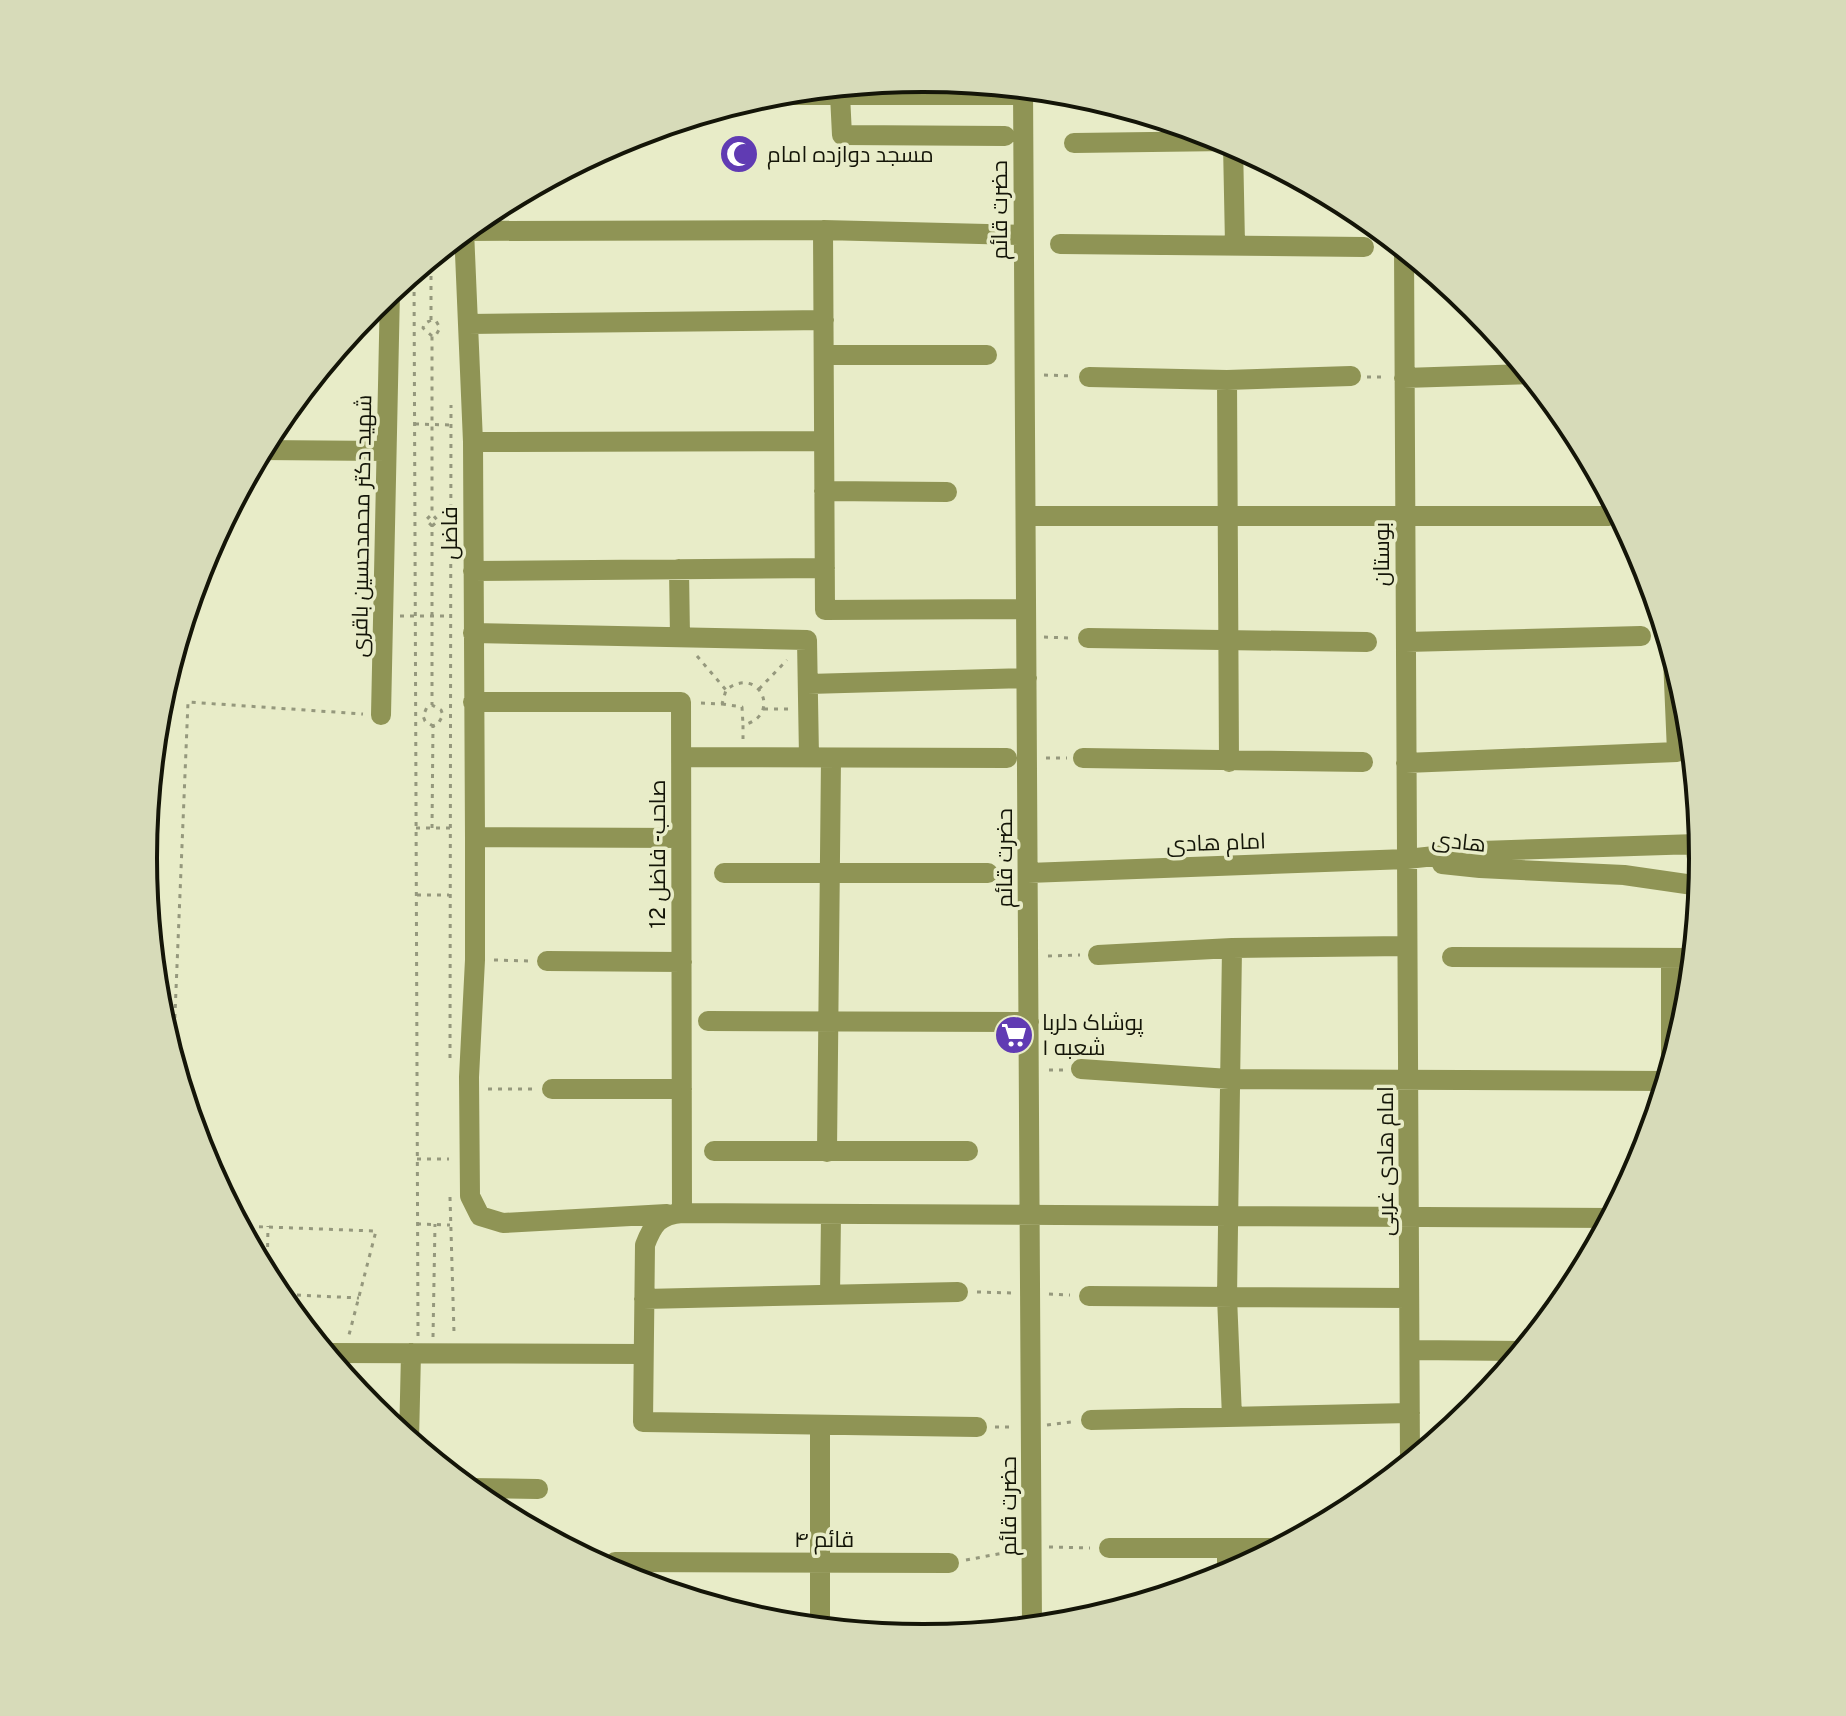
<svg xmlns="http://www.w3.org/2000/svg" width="1846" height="1716" font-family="Overpass,Cairo,sans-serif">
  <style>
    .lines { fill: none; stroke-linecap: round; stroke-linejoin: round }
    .path { stroke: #95987d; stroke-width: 3; stroke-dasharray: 4 6; stroke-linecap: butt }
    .minor { stroke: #8f9455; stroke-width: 20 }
    .labels { text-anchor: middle; stroke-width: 7; stroke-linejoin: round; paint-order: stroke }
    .poi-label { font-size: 22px; fill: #141508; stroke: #e8ecc8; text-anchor: start }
    .street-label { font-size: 22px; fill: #141508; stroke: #e8ecc8 }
    .rim { fill: none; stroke: #141508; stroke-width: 4 }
  </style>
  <rect width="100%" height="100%" fill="#e8ecc8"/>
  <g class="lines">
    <path class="path" d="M414 272 418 1336
      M431 320V257
      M432 336 423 328 424 324 431 320 436 321 440 328 436 335 432 336V514
      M1044 375 1073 376
      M1367 377H1387
      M415 424 451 425
      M432 526 438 521 432 514 426 520 432 526V705
      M400 616H452
      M1657 636H1667
      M1044 637 1069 638
      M697 656 726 690
      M759 689 787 660
      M701 703 722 704 726 690C759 664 783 716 743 725V739
      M722 704 742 707 743 725
      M764 709H788
      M1046 758H1067
      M416 828H450
      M432 828 433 726 438 724 443 715 441 710 432 705 427 707 423 716 425 721 433 726
      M417 895H449
      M1048 956 1080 955
      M494 960 531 961
      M174 1038 188 702 363 714
      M450 1058 451 405
      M1049 1070H1065
      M488 1089H533
      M417 1159H449
      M450 1197 454 1333
      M417 1224 450 1225
      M239 1226 376 1231 349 1335
      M267 1277 268 1226
      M977 1292 1014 1293
      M277 1294 359 1298
      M1049 1294 1070 1295
      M433 1337 435 1224
      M1047 1425 1071 1422
      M995 1427H1012
      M1049 1547 1090 1548
      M966 1560 1014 1551"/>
    <path class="minor" d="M1023 88 1032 1627
      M765 95H1023
      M840 95 842 135 1005 136
      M1074 143 1228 141
      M1233 144 1235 244
      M464 230 473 442 475 837V960L469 1077 470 1196 480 1216 503 1223 667 1214
      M823 230 825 610 1026 609
      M464 231 823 230 1023 235
      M1060 244 1364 247
      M1404 248 1410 1462
      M468 324 824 320
      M824 355H987
      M1089 377 1227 380 1351 376
      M1404 378 1530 374
      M1227 380 1229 762
      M473 442 824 441
      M261 450 386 451
      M824 491 947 492
      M1026 516H1609
      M679 569 680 637
      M473 571 825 568
      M473 633 807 640 809 757
      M1088 638 1367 642
      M1406 642 1641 636
      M808 684 1027 678
      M473 702H681L682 1213
      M381 715 390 291
      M681 757 1007 758
      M1083 758 1363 762
      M1406 763 1677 752 1673 658
      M475 837 681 838
      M1701 839C1694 848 1696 863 1702 873
      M1442 864 1480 868 1624 875 1700 886
      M724 873H988
      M1028 873 1407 859 1481 851 1697 844
      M1098 955 1232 948 1407 946
      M1452 957 1693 958
      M1671 958V1065
      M547 961 682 962
      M708 1021 1029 1022
      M173 1054V1061
      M1081 1069 1229 1079 1666 1081
      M552 1089H682
      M714 1151H968
      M827 1152 831 758
      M830 1295 831 1215
      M1089 1296 1409 1298
      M644 1299 958 1292
      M1410 1350 1523 1351
      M325 1353 643 1354
      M1232 1417 1227 1297 1232 948
      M1091 1420 1410 1413
      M820 1427V1628
      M977 1427 643 1422 645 1245C653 1224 659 1215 682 1213L1611 1218
      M409 1441 411 1353
      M467 1488 538 1489
      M1109 1548H1278
      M1227 1548V1575
      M615 1562 949 1563"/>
  </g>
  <defs>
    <symbol id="mosque-disc" viewBox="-11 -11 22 22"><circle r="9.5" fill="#603bb3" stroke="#e8ecc8"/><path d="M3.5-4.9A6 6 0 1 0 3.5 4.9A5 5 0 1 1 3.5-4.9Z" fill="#fff"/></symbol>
    <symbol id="supermarket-disc" viewBox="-11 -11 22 22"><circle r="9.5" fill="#603bb3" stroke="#e8ecc8"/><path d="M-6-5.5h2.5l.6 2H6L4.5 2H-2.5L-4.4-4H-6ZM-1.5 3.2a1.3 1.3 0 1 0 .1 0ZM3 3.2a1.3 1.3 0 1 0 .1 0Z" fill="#fff"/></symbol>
  </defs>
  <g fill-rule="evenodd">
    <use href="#mosque-disc" x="717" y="132" width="44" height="44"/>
    <use href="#supermarket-disc" x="992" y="1013" width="44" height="44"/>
  </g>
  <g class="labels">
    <g class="poi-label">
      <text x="767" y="162">مسجد دوازده امام</text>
      <text x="1042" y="1030">پوشاک دلربا<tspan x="1042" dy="25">شعبه ۱</tspan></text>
    </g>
    <g class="street-label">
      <text transform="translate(999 210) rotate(-90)" y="8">حضرت قائم</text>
      <text transform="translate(361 526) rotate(-89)" y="8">شهید دکتر محمدحسین باقری</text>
      <text transform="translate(449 533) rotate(-90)" y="8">فاضل</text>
      <text transform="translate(1381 554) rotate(-90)" y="8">بوستان</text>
      <text transform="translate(1459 841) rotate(6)" y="8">هادی</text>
      <text transform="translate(1216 842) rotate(-2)" y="8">امام هادی</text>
      <text transform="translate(657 854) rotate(-90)" y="8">صاحب- فاضل 12</text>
      <text transform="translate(1004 858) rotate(-90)" y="8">حضرت قائم</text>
      <text transform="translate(1385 1161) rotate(-90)" y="8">امام هادی غربی</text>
      <text transform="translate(1008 1506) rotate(-90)" y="8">حضرت قائم</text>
      <text x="824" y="1547">قائم ۴</text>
    </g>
  </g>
  <path d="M0 0H1846V1716H0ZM157 858a766 766 0 1 1 1532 0a766 766 0 1 1-1532 0Z" fill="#d7dbb9" fill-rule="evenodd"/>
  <path class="rim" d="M157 858a766 766 0 1 1 1532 0a766 766 0 1 1-1532 0Z"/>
</svg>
